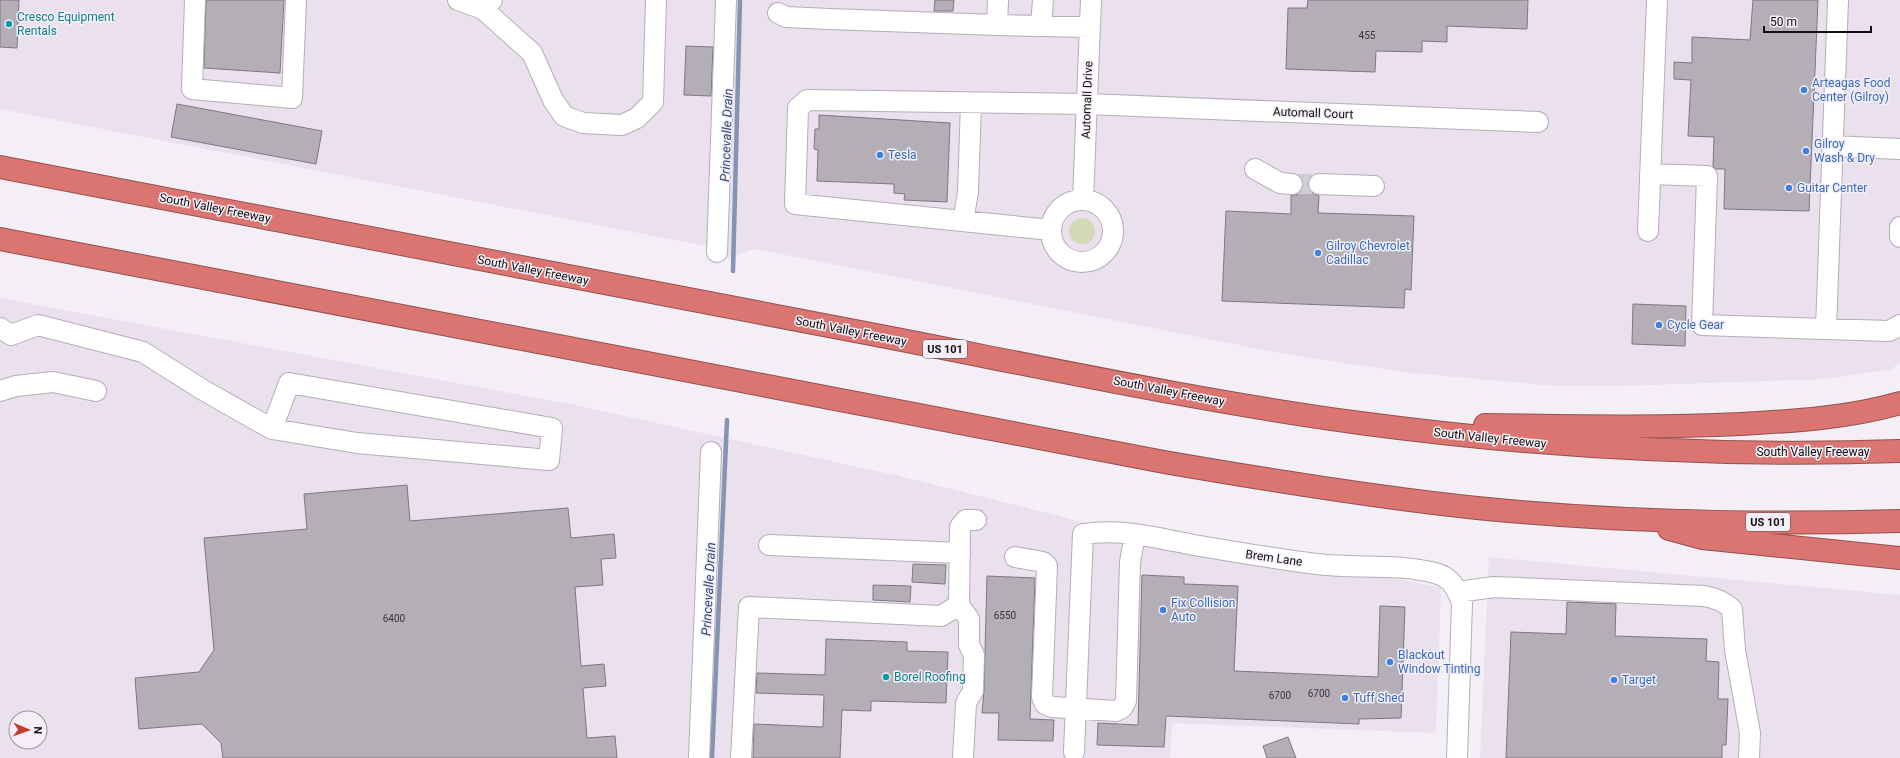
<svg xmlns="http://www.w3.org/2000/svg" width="1900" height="758" font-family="Roboto,sans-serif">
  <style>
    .built { fill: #eae0ee; fill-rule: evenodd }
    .green { fill: #d3dab6 }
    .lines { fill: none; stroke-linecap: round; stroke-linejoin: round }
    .stream { stroke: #8494b2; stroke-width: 4.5 }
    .building { fill: #b4afb6; stroke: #7d787f }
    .minor-tunnel { stroke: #d2ccd4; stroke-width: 20; stroke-dasharray: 20 10; stroke-linecap: butt }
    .minor-casing { stroke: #b4aeb6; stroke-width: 22 }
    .highway-casing { stroke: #93514f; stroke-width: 24 }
    .minor { stroke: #fff; stroke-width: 20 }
    .highway { stroke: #da7571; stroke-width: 22 }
    .culture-dot { fill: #0f9aa8; stroke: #f4eef6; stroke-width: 1.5 }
    .shop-dot { fill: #3f7fe0; stroke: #f4eef6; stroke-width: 1.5 }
    .labels { text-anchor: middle; stroke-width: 3; stroke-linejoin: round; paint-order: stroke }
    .number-label { font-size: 10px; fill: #39363a }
    .shield { fill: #f4eef6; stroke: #545155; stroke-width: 1 }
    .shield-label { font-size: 11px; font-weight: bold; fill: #100e10 }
    .culture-label { font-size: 12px; fill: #0d838f; stroke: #f4eef6; text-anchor: start }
    .shop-label { font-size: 12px; fill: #366cbe; stroke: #f4eef6; text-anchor: start }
    .street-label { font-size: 12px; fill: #100e10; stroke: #f4eef6 }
    .water-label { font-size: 13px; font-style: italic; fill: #334a75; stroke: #f4eef6 }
  </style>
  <rect width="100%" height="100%" fill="#f4eef6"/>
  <path class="built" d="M0 0H1900V362L1892 369 1826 379 1622 386H1556L1411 373 1285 354 755 249 727 258 711 247 0 109Z
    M0 298 575 405 899 476 1246 563 1399 579 1441 588 1436 733 1172 723 1170 758H0ZM16 718H40V742H16Z
    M1489 557 1900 595V758H1480Z"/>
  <path class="green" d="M1069 231a13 13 0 1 1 26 0a13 13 0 1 1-26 0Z"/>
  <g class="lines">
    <path class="stream" d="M733 271 740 0
      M712 758 727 420"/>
  </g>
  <path class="building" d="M0 0H19L17 48 0 47Z
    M206 0H284L280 73 204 68Z
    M935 0H954L953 11H934Z
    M1308 0H1528L1527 29 1447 26V42L1422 41V52L1376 51 1375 72 1286 69 1288 8H1307Z
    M1753 0H1818L1809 211 1724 209 1725 169H1716L1713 166 1714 137 1688 136 1691 80 1674 79V62L1692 63V37L1750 40Z
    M686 46 713 47 711 96 684 95Z
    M177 104 322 131 316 164 171 137Z
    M819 115 950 123 947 202 904 200 905 194 894 193V184L817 181 818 150 814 149 815 129H819Z
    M1300 176H1311L1308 184 1309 189 1313 193 1319 196 1318 213 1414 216 1411 290 1405 289 1404 308 1222 301 1226 211 1291 214V195H1297L1301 191 1303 185Z
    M1633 304 1686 306 1685 346 1632 344Z
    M407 485 410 521 568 508 571 538 614 534 616 558 601 559 603 585 575 587 581 666 604 664 606 686 583 688 587 738 615 736 617 758H223L221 743 202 724 139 729 135 678 199 672 214 650 204 538 307 529 304 494Z
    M913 564 946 565 945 584 912 582Z
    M1142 575 1184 577V584L1238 586 1234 671 1378 677 1380 606 1405 607 1401 718 1359 719V724L1166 716 1164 747 1097 745 1098 723 1138 725Z
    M987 576 1035 578 1030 719 1054 720 1053 741 998 740 999 713H982L984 691Z
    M873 585 911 586 910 602 873 600Z
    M1567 602 1616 604 1615 636 1707 639 1706 661 1719 662 1718 699H1728L1726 745H1722V758H1506L1511 632 1566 634Z
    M826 639 907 642V651L948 652 946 703 871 701V711L842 710 840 758H753L754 724 823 727 824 695 756 693 757 673 825 675Z
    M1288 737 1296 758H1267L1263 746Z"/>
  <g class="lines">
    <path class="minor-tunnel" d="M1292 184H1319"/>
    <defs>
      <path id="minor" d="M195 0 192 89 292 98 296 0
        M458 0 483 9
        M492 0 483 9 532 53 553 100 564 116 583 123 622 125 637 118 653 102 656 0
        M998 0 997 25 1090 27
        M778 13 786 17 829 19 997 25
        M1041 26 1043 0
        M1832 146 1900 149
        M1255 169 1280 183 1292 184
        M1650 174 1707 176 1702 325 1889 331 1900 325
        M1319 184 1374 186
        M1051 231a31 31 0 1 1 62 0a31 31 0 1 1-62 0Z
        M1083 200 1091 0
        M963 221 968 192 971 103
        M1900 227V237
        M1051 230 795 204 798 108 807 100 1087 104 1538 122
        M1648 231 1657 0
        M717 252 726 0
        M0 328 11 335 38 325 143 352 203 390 272 429 357 443 549 460 552 428 289 383 272 429
        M1826 329 1838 0
        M0 391 16 386 53 382 96 391
        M769 545 960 553
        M1015 557 1043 562 1047 566 1042 697 1045 704 1052 707 1116 711 1122 708 1126 701 1130 562 1135 534
        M1458 592 1494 587 1704 596C1715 598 1724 601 1732 609L1735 650 1750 733 1749 758
        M1074 752 1083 534C1120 528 1157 538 1194 545 1235 552 1276 559 1317 564 1356 569 1397 563 1435 573 1451 577 1457 589 1462 603L1457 758
        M699 758 711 452
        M741 758 749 607 941 616 959 605
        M963 758 966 703 973 691 974 655 969 645V619L959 605 960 527 966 520H976"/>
      <path id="highway" d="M0 167C285 222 570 277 855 331 1023 363 1190 400 1360 423 1539 447 1719 457 1900 451
        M0 239 1164 462C1268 480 1372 497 1477 508 1617 522 1759 525 1900 521
        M1485 425C1570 426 1655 428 1741 424 1794 421 1848 418 1900 403
        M1669 529 1702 538 1900 558"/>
    </defs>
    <use href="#minor" class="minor-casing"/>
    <use href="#highway" class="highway-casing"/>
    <use href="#minor" class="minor"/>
    <use href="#highway" class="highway"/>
  </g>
  <g class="culture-dot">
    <circle cx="9" cy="24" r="4"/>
    <circle cx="886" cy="677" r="4"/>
  </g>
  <g class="shop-dot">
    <circle cx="1804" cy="90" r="4"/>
    <circle cx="1806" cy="151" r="4"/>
    <circle cx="880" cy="155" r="4"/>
    <circle cx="1789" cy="188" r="4"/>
    <circle cx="1318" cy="253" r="4"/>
    <circle cx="1659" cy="325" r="4"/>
    <circle cx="1163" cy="610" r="4"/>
    <circle cx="1390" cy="662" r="4"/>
    <circle cx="1614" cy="680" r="4"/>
    <circle cx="1345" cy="698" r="4"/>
  </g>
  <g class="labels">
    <g class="number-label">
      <text x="1367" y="39">455</text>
      <text x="1005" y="619">6550</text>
      <text x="394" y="622">6400</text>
      <text x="1319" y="697">6700</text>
      <text x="1280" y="699">6700</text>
    </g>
    <g class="shield">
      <rect x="923" y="340" width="44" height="18" rx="3"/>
      <rect x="1746" y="513" width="44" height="18" rx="3"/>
    </g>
    <g class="shield-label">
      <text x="945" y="353">US 101</text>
      <text x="1768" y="526">US 101</text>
    </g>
    <g class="culture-label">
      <text x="17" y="21">Cresco Equipment<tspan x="17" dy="14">Rentals</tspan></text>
      <text x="894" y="681">Borel Roofing</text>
    </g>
    <g class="shop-label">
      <text x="1812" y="87">Arteagas Food<tspan x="1812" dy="14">Center (Gilroy)</tspan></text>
      <text x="1814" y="148">Gilroy<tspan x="1814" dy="14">Wash &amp; Dry</tspan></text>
      <text x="888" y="159">Tesla</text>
      <text x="1797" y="192">Guitar Center</text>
      <text x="1326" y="250">Gilroy Chevrolet<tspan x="1326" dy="14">Cadillac</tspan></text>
      <text x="1667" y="329">Cycle Gear</text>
      <text x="1171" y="607">Fix Collision<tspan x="1171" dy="14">Auto</tspan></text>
      <text x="1398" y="659">Blackout<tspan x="1398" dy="14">Window Tinting</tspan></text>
      <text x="1622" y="684">Target</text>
      <text x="1353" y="702">Tuff Shed</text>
    </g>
    <g class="street-label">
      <text transform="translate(1087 100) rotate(-88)" y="4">Automall Drive</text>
      <text transform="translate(1313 113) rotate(2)" y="4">Automall Court</text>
      <text transform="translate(215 208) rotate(11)" y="4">South Valley Freeway</text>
      <text transform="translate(533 270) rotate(11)" y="4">South Valley Freeway</text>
      <text transform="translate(851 331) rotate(11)" y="4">South Valley Freeway</text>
      <text transform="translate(1169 391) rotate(11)" y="4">South Valley Freeway</text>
      <text transform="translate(1490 438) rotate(6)" y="4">South Valley Freeway</text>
      <text x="1813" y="456">South Valley Freeway</text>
      <text transform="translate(1274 558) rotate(8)" y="4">Brem Lane</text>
    </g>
    <g class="water-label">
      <text transform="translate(726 135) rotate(-88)" y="5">Princevalle Drain</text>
      <text transform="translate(708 589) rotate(-87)" y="5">Princevalle Drain</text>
    </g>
  </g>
  <g transform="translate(28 730) rotate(92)"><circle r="19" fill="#f4eef6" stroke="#99949a"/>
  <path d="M0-3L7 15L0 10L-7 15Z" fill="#c83c29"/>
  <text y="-6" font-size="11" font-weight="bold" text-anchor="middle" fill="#100e10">N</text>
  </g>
  <path d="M1764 26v6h107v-6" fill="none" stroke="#100e10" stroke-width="2"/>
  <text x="1770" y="26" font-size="12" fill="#100e10" stroke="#f4eef6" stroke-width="3" paint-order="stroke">50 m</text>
</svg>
